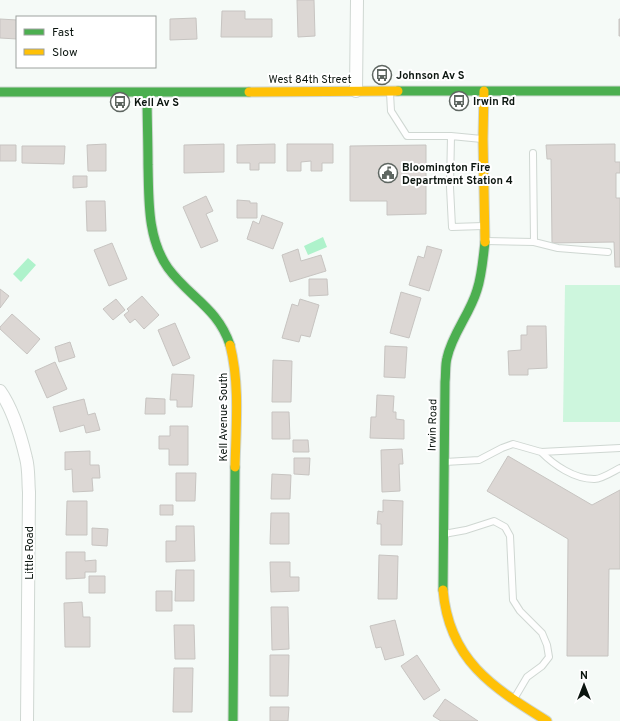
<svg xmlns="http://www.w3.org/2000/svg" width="620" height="721" font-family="Overpass,sans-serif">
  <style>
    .green { fill: #cdf6dd }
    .water { fill: #aef2cb }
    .building { fill: #dcd7d4; stroke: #c7c4c1 }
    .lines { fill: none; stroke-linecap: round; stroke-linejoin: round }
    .lane-casing { stroke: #cfd7d2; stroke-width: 8 }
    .street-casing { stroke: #cfd7d2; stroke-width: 14 }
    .fast-casing { stroke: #cfd7d2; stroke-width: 11 }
    .slow-casing { stroke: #cfd7d2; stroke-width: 11 }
    .lane { stroke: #fefefe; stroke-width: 6 }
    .street { stroke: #fefefe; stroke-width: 12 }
    .fast { stroke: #4caf50; stroke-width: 9 }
    .slow { stroke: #ffc107; stroke-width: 9 }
    .labels { text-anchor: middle; stroke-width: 4; stroke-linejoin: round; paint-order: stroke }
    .poi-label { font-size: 11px; font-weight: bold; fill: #0c1610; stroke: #fff; text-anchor: start }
    .street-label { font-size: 11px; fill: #0c1610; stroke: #fff }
  </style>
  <rect width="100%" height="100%" fill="#f5faf7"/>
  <path class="green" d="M565 285H620V422H563Z"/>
  <path class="water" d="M323 237 327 247 308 255 304 246Z
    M28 258 36 265 21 282 13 274Z"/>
  <path class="building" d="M297 0H314L315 36 298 37Z
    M222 11H245V19H272V37H221Z
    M196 18 197 39 170 40V19Z
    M0 19 17 20V39L0 38Z
    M619 19H620V36H619Z
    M106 144V171H88L87 145Z
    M224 144V172L184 173V145Z
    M275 144V163H259V170H250V163H237V145Z
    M287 144H333V163H322V171H311V161L301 162V171H287Z
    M615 144V162H620V173H616V198H620V267H615L614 242 552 243 551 159H547L546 145Z
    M0 145H16V161H0Z
    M426 145V214L387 215V201H350V146Z
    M22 146H65L64 164 22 163Z
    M73 176H87V187L73 188Z
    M206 196 213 211 206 214 218 241 201 248 183 207Z
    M237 200 250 201V203H257V218H237Z
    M86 201H105L106 231H87Z
    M262 215 283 223 273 249 247 239 253 221 259 224Z
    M112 243 127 279 109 286 94 250Z
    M427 246 442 250 429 291 409 285 418 256 424 258Z
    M298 249 301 261 321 255 326 271 290 282 282 255Z
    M309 279H327L328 295 309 296Z
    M0 289 9 296 0 308Z
    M401 292 421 298 409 338 390 333Z
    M142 296 159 315 144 329 135 319 130 323 124 315 129 311 127 309Z
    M116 299 125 310 113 320 103 309Z
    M300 299 319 305 310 337 301 335 299 342 282 338 292 304 298 306Z
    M12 314 40 339 27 354 0 329V327Z
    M175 323 190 358 173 366 158 330Z
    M527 326H546L547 368 528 369V375H509L508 351 521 350V335H527Z
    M70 342 75 357 59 362 55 347Z
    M385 346 407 347 405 378 384 377Z
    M273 360 292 361 291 402H272Z
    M55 362 67 389 47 398 35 371Z
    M172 374 194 375 192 407H177V400H170Z
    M377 395 394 396 393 412H396V419L404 420V439L370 438 371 417H376Z
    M146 398 165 399V414H145Z
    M84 399 88 415 95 413 100 430 86 433 84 425 60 432 53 407Z
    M272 412H289L290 439H272Z
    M170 426H188V465H169V449H159V436H170Z
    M293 440H308L309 452H293Z
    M402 449 403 464H399L400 491 382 492 381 450Z
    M90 451V465H99L100 478H92L93 491 73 492 72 469 65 470V452Z
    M508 456 592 505 620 490V569H609L608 656H567L568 539 487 491Z
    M294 458H310L309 475 294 474Z
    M176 473H196L195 501H176Z
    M272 474 291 475 290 499H271Z
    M383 500 403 501 402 545H381V524H377L378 511 383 512Z
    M67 501H87V535H66Z
    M160 505H173V515H160Z
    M271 513H289V544H270Z
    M176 526H194L195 561 166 562V541H176Z
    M92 528 108 529 107 546 92 545Z
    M66 552H85V561L96 560V572H85V578L66 579Z
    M379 555 398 556 397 599H378Z
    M270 562H290V577H299V591L271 592Z
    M176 570H194V601H175Z
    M89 576H105V593H89Z
    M156 591H172V611H156Z
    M82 602 83 617H90V647H65L64 603Z
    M271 607H288L289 649 272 650Z
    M395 620 404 655 385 660 381 647 376 648 370 626Z
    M174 625H194L195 659H175Z
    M270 655H289L288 696H270Z
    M417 655 440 690 424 700 401 666Z
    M174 668H193L192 712H173Z
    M445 699 478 721H441L433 716Z
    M270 707H289L288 721H270Z"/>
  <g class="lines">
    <defs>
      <path id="lane" d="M390 93 391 111 407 136H451
        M482 139 451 136 450 187 452 227 483 226
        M533 153 534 242
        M486 241 534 242 558 248 608 252
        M541 452C554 465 574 479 594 479 600 480 614 471 620 468
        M445 462 479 460 502 448 513 444 541 452 620 448
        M444 534 466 530 494 521 505 527 510 536 513 600 520 611 542 633 547 645 549 657 542 666 527 677 514 699"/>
      <path id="street" d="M356 91 357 0
        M0 391C12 408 21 437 26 458 29 469 28 481 29 492L27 721"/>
      <path id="fast" d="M398 91H620
        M0 92H249
        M147 92C147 116 148 141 148 165 149 200 147 238 168 268 189 297 218 308 230 345
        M443 590 445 382C446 374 445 365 447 358 452 334 470 314 477 290 482 275 483 258 485 242
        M233 721 235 467"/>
      <path id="slow" d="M484 91 483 139 485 242
        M249 92 398 91
        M230 345C240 384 236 427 235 467
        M443 590C449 660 492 687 547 721"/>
    </defs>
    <use href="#lane" class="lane-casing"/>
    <use href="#street" class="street-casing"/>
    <use href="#fast" class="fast-casing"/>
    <use href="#slow" class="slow-casing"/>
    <use href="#lane" class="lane"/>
    <use href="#street" class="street"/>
    <use href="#fast" class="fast"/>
    <use href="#slow" class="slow"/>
  </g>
  <defs>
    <symbol id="bus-ring" viewBox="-11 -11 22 22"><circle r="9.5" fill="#fff" stroke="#5e6661" stroke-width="1.5"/><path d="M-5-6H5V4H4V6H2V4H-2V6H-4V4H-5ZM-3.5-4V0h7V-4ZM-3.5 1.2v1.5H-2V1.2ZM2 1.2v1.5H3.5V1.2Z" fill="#5e6661"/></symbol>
    <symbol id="civic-ring" viewBox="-11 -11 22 22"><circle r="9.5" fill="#fff" stroke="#5e6661" stroke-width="1.5"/><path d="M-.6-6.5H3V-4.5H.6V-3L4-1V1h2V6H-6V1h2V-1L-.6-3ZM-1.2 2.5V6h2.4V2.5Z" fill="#5e6661"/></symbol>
  </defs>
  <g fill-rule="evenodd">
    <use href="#bus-ring" x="371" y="64" width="22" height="22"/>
    <use href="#bus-ring" x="448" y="90" width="22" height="22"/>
    <use href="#bus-ring" x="109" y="91" width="22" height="22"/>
    <use href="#civic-ring" x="377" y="162" width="22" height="22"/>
  </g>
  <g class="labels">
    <g class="poi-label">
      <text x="396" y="79">Johnson Av S</text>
      <text x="473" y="105">Irwin Rd</text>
      <text x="134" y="106">Kell Av S</text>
      <text x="402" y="171">Bloomington Fire<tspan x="402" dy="13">Department Station 4</tspan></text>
    </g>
    <g class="street-label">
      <text x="310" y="83">West 84th Street</text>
      <text transform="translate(223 417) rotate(-90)" y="4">Kell Avenue South</text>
      <text transform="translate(432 425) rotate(-89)" y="4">Irwin Road</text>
      <text transform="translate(29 553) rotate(-90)" y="4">Little Road</text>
    </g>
  </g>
  <rect x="16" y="16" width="140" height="52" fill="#ffffff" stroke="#9ea29f"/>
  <rect x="24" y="29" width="20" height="6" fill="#4caf50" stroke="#9ea29f"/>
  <text x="52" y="36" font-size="12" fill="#0c1610">Fast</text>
  <rect x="24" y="49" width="20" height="6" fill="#ffc107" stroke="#9ea29f"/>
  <text x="52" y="56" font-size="12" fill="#0c1610">Slow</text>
  <g transform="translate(584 685)" stroke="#ffffff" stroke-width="3" paint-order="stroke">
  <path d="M0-3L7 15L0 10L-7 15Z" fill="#0c1610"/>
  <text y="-6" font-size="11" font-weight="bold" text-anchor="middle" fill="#0c1610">N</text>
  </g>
</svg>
